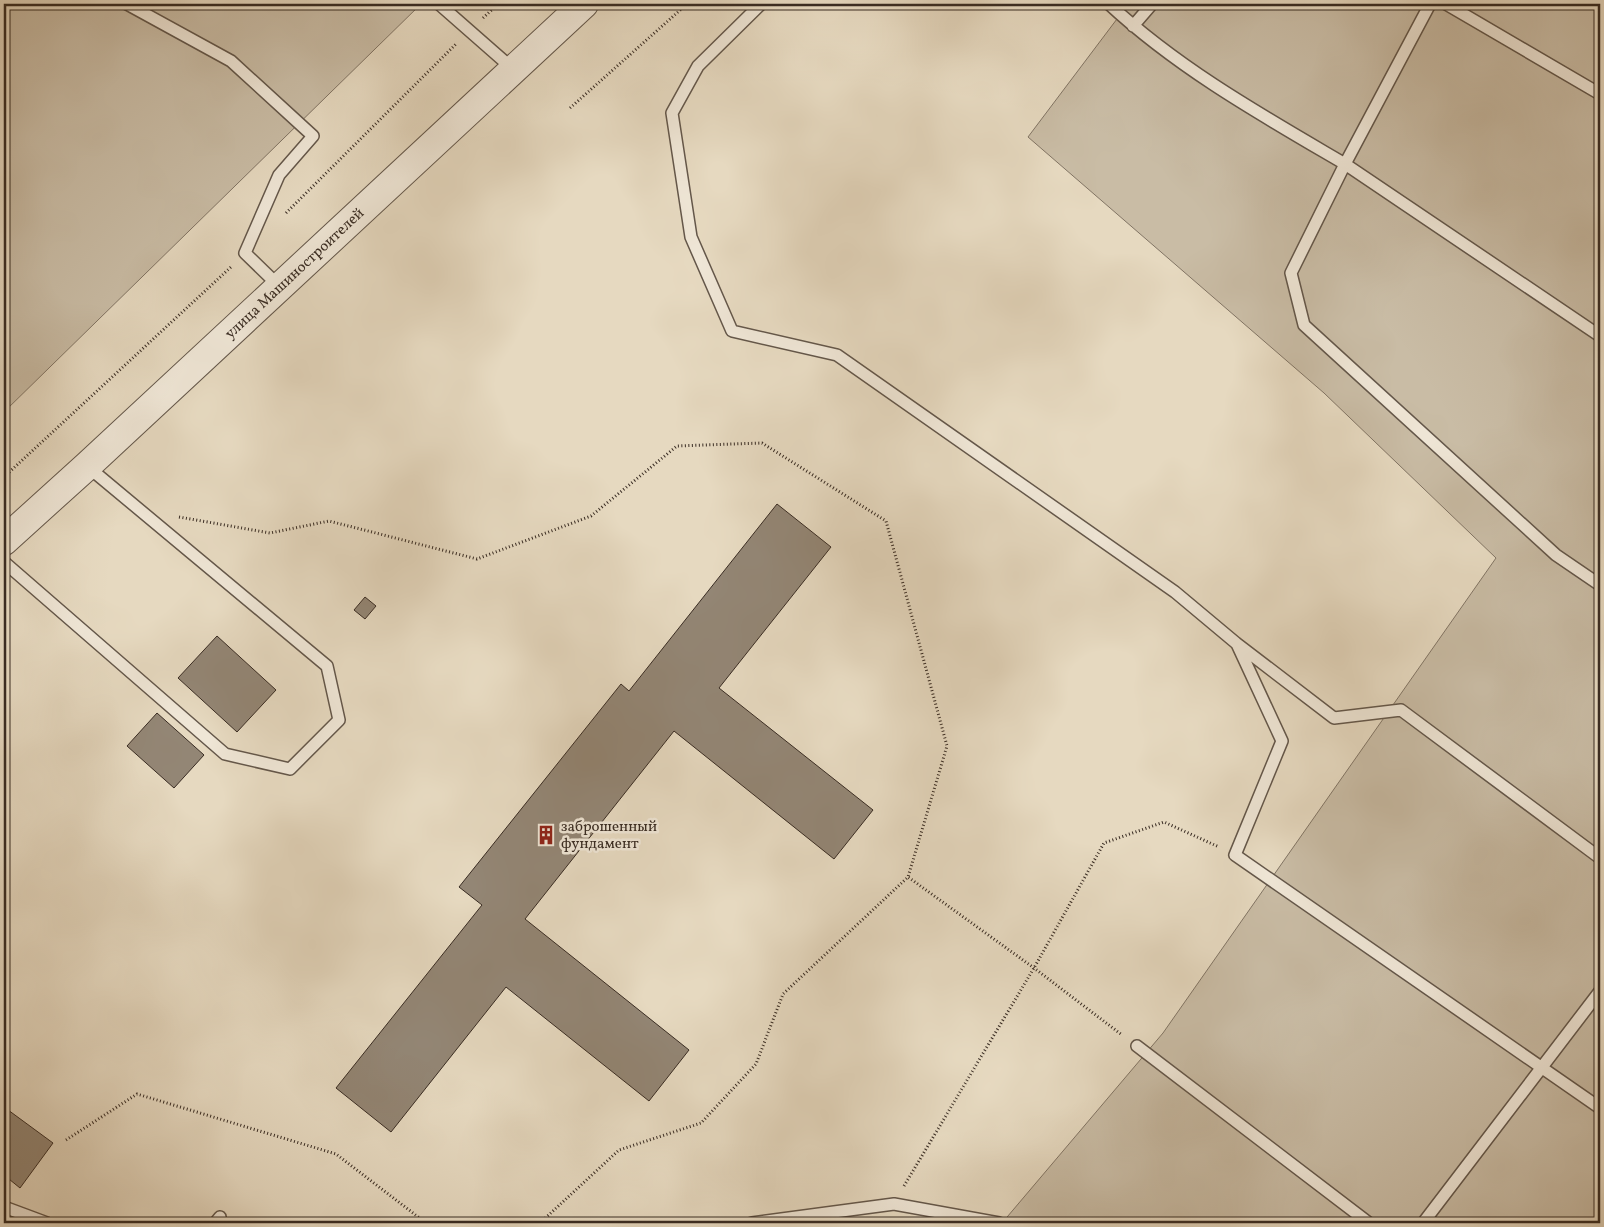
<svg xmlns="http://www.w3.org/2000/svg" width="1604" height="1227" font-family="Vollkorn,serif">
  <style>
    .green { fill: #c9bca5; stroke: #817464 }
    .building { fill: #938675; stroke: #392c23 }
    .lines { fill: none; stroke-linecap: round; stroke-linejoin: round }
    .service-casing { stroke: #64574a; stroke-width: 14 }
    .tertiary-casing { stroke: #64574a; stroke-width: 30 }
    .path { stroke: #392c23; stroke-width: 3; stroke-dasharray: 1 2.5; stroke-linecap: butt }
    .service { stroke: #efe6d6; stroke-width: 11 }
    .tertiary { stroke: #efe6d6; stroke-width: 28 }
    .labels { text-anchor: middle; stroke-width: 5; stroke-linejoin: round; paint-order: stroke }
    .street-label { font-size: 15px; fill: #392c23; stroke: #efe6d6 }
    .poi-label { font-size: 15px; fill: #392c23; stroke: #efe6d6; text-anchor: start }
  </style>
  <rect width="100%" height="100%" fill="#e6d9c0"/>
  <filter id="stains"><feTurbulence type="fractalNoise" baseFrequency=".004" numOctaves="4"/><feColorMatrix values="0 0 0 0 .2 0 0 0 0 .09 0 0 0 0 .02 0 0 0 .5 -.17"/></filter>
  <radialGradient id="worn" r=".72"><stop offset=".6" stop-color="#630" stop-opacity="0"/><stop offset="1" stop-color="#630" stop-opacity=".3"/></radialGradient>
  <path class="green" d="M4 4H421L4 412Z
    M1122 4H1600V1223H1002L1163 1033 1496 558 1324 393 1028 137 1126 7Z"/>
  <path class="building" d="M777 504 831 547 719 688 873 810 834 859 674 731 525 919 689 1050 649 1101 506 987 391 1132 336 1088 482 905 459 887 621 684 629 691Z
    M365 597 376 606 365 619 354 610Z
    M217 636 276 690 237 732 178 678Z
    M157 713 204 755 174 788 127 746Z
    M4 1107 53 1143 20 1188 4 1175Z"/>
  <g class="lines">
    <defs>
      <path id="service" d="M127 4 231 61 313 136 279 175 245 253 280 287
        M439 4 513 69
        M761 4 698 66 672 113 691 237 732 331 837 355 1175 592 1236 643 1334 718 1401 710 1600 858
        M1109 4C1179 69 1263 116 1345 164L1430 4
        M1446 4 1600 94
        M1133 26 1152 4
        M1600 336 1345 164 1291 273 1304 325 1556 555 1600 585
        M4 562 225 754 290 769 339 720 327 666 87 466
        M1237 644 1282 741 1235 855 1600 1108
        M1137 1046 1369 1223
        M4 1207 47 1223
        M215 1223 220 1217
        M752 1223 894 1204 999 1223
        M1423 1223 1600 991"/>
      <path id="tertiary" d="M4 541 87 466 584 4"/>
    </defs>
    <use href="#service" class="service-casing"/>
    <use href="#tertiary" class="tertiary-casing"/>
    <path class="path" d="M483 18 498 4
      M570 108 687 4
      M286 213 457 43
      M4 477 231 267
      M179 517 270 533 329 521 477 559 591 516 677 446 762 443 886 521 947 746 908 877
      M66 1140 137 1094 336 1154 426 1223
      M904 1186 1034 968 1104 843 1164 822 1219 847
      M540 1223 619 1150 701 1123 756 1064 783 994 908 877 1034 968 1122 1035"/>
    <use href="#service" class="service"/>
    <use href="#tertiary" class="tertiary"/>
  </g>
  <defs>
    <symbol id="building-bare" viewBox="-9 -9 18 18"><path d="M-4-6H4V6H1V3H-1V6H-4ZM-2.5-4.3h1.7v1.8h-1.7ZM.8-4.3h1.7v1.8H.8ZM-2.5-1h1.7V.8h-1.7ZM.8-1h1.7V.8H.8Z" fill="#8f2418" stroke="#efe6d6" stroke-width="2.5" paint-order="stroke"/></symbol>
  </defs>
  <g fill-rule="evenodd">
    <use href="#building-bare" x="532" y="821" width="28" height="28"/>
  </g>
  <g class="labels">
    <g class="street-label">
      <text transform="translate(294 273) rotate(-43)" y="5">улица Машиностроителей</text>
    </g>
    <g class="poi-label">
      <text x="561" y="831">заброшенный<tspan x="561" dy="17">фундамент</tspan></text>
    </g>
  </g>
  <rect width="1604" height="1227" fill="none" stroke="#e6d9c0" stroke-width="20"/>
  <rect x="5" y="5" width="1594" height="1217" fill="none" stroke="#392c23" stroke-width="2.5"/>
  <rect x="10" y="10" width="1584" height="1207" fill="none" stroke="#392c23"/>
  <rect width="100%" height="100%" filter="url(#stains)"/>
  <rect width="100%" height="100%" fill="url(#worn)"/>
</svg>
